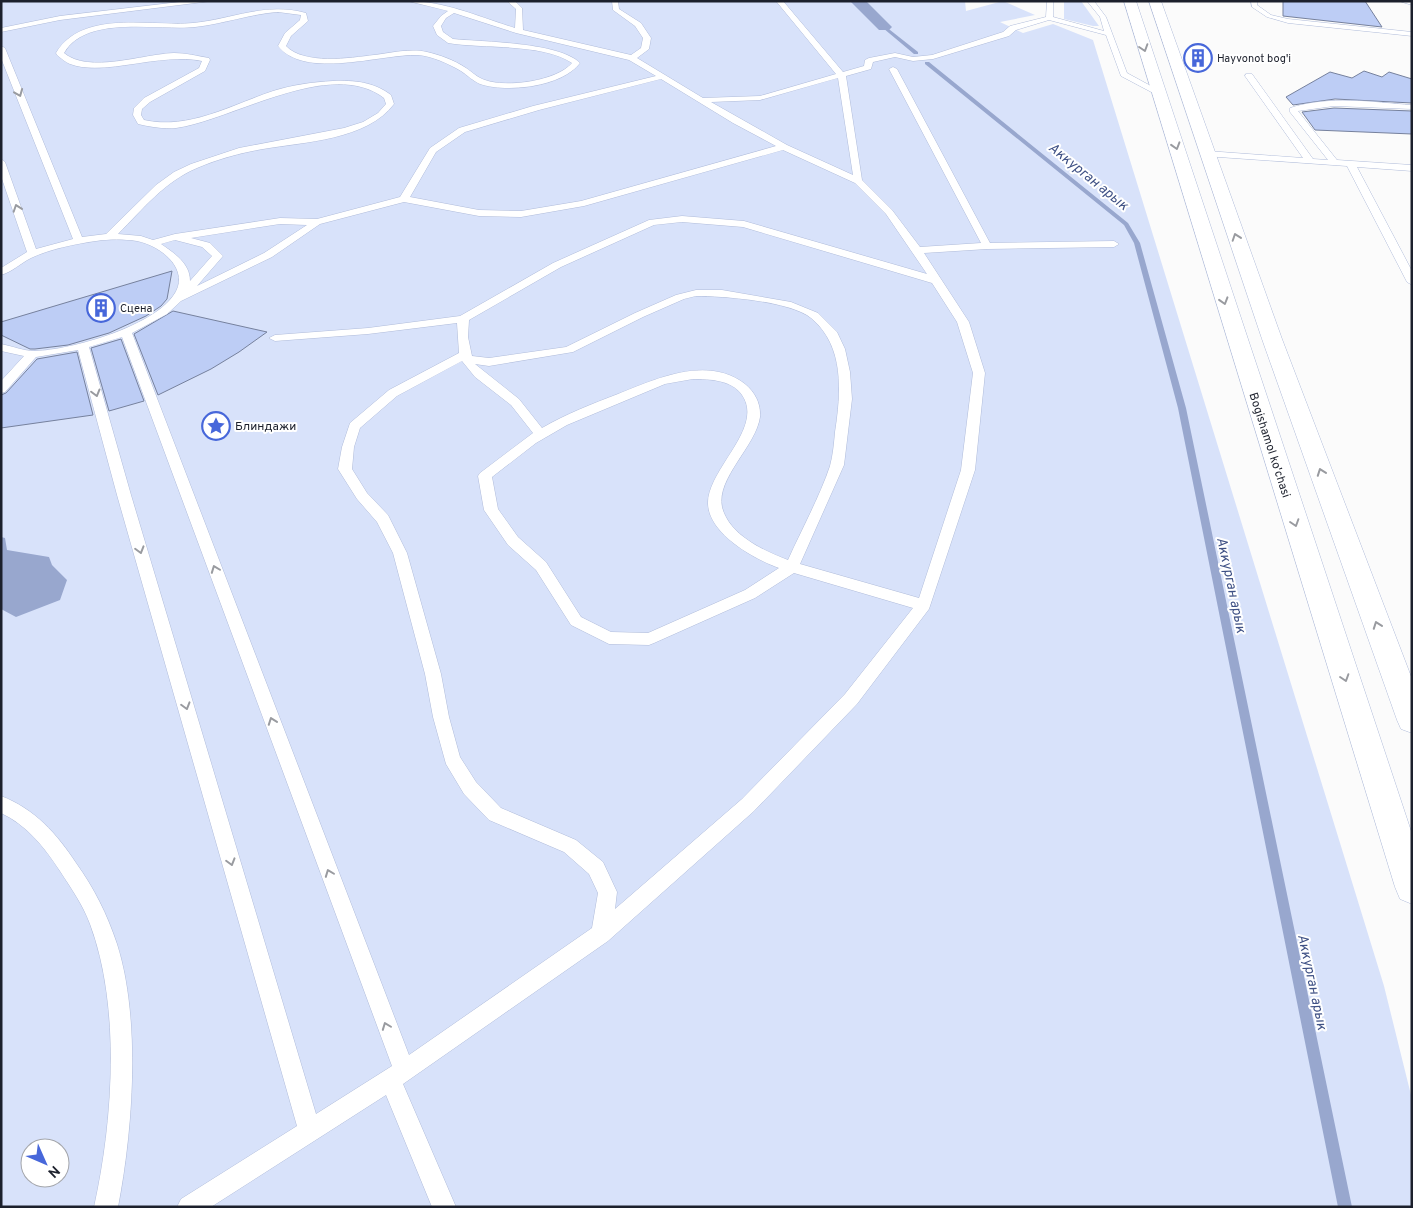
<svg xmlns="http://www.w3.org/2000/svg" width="1413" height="1208" font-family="Overpass,sans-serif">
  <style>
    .green { fill: #d8e2fa; fill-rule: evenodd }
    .water { fill: #98a7ce }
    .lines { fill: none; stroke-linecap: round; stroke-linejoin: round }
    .stream { fill: #98a7ce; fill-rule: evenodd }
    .canal { fill: #98a7ce; fill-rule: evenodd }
    .building { fill: #bdcdf5; stroke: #76819d }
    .service-casing { stroke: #b0bcda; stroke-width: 1 }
    .secondary-casing { stroke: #b0bcda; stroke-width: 1 }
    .service { fill: #fff; fill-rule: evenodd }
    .secondary { fill: #fff; fill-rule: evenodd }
    .oneway { stroke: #999ba0 }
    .labels { text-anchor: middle; stroke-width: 4; stroke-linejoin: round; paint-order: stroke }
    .far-poi-label { font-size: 11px; fill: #1c202c; stroke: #fff; text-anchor: start }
    .poi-label { font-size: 12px; fill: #1c202c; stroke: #fff; text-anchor: start }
    .street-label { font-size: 12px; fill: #1c202c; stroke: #fff }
    .water-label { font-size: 14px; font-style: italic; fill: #3f5185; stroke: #fff }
  </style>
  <rect width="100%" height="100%" fill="#fbfbfb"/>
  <path class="green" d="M1 1H965L966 11 1003 1 1035 15 1000 22 1023 33 1053 24 1093 40 1384 986 1412 1099V1207H1ZM30 1148H60V1178H30Z
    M1064 1H1081L1099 26H1093L1064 19Z"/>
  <path class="water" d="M1 537 5 538 7 550 49 557 52 565 67 580 60 600 16 617 1 609Z"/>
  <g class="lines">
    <path class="stream" d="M883 26H885L918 52V54H914L883 28Z
      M925 62H929L1128 223 1140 243 1186 408 1352 1207H1338L1178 408 1134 243 1124 225 925 64Z"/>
    <path class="canal" d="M850 1H866L892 27 889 30H879Z"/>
  </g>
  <path class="building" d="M1283 1H1365L1382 27 1283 16Z
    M1364 71 1382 77 1389 72 1412 79V103L1335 99 1293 105 1286 97 1330 72 1352 78Z
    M1334 108 1412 111V134L1315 130 1302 112Z
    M172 271 167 299 161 306 146 316 109 333 68 345 35 349H30L1 335V322Z
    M173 311 267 332 239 352 211 369 158 395 134 334Z
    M121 339 144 401 109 411 91 348Z
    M77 352 93 415 1 428V395L6 393 37 359Z"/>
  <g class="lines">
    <defs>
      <path id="service" d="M188 1H211L60 20 1 32V28L60 16Z
        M408 1C445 1 479 17 515 28L516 9 507 1H515L522 8 523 30 631 55 641 48 643 38 635 26 613 10 612 1H618L619 9 641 23 651 38 649 49 637 58 703 98 760 96 836 74 776 1H783L843 72 864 66 865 60 869 58 895 53 913 57 932 55 1003 32 1010 26 1046 17 1047 1H1053V17L1104 31 1100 17 1087 1H1094L1106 17 1127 73 1162 92 1155 94 1121 76 1106 35 1049 20 1016 30 1009 36 933 59 913 61 895 57 873 62 871 69 846 76 862 180 892 210 920 247 981 243 889 69 893 67 897 69 990 243 1114 241 1119 244 1114 247 987 249 924 253 969 322 985 373 975 470 929 609 857 704 754 811 608 941 403 1084 456 1207H432L386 1095 211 1207H177L181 1199 297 1126 117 495 78 350 36 357 5 392 1 393V381L24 356 1 351V344C12 346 23 351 35 351 71 350 151 327 173 296 192 271 162 246 137 241 124 239 109 239 96 241 75 244 50 249 31 258 21 263 12 272 1 275V268L27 252 1 176V159L5 162 36 249 73 239 1 58V46L5 48 82 237 106 234 156 185 174 172 191 164 239 148 344 128 363 122 378 113 386 104 384 98C331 57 233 120 176 128 163 129 151 127 138 124L133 115 134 108 144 98 199 68 202 61C160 52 104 77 70 64 65 62 61 58 57 55L56 53C82 9 151 27 193 23 233 19 265 2 306 13L308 21 291 36 286 46C304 65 350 58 374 55 391 53 410 48 427 52 440 55 454 60 466 68 472 72 478 78 485 80 506 88 557 81 572 63 543 43 483 49 448 43L437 35 433 26 441 16 448 11ZM278 12 301 15 300 20 285 33 278 46C305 80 380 54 418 55 432 56 449 64 461 71 467 75 473 81 480 84 507 93 562 87 580 63 559 42 483 42 453 39L443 32 441 26 446 18 454 13 516 33 629 60 656 76 533 106 459 128 430 148 400 197 317 219 280 218 175 234 153 240 141 236 118 234C143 209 164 182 197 168 218 159 240 153 263 149 304 142 367 140 394 104L391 95C374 82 354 80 333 81 313 82 292 85 273 91 231 105 189 130 144 120L141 115 142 109 150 102 205 71 210 60 209 58C197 56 186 53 174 53 143 54 89 74 64 53 86 14 159 31 195 27 223 24 250 14 278 12ZM838 78 853 175 787 145 711 102 760 100ZM661 79 733 123 776 146 581 201 521 211 479 210 410 197 436 152 465 132 539 110ZM783 150 855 183 886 214 927 274 744 221 682 216 649 220 553 263 460 316 368 328 275 335 269 338 275 341 368 334 457 323 459 353 389 390 350 423 342 447 338 469 357 499 377 522 393 553 425 674 433 717 446 764 464 794 489 820 564 852 589 874 598 893 592 928 409 1055 132 333 167 314 181 301 272 257 320 224 404 202 479 216 521 217 584 206ZM682 222 743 227 932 283 957 322 973 373 961 470 919 598 800 564 844 465 852 399 850 372 845 349 837 332 818 313 791 302 722 290H696L676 295 635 313 566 347 489 358 472 356 468 337 469 320 561 267 654 225ZM280 224 307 225 264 253 197 286 223 256 210 243 191 238ZM175 240 202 247 212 256 190 281C190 263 174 253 161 244ZM696 296C723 296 790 301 811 318 845 346 841 393 835 432 834 443 833 455 830 466 820 496 801 531 788 560 764 551 729 535 722 507 716 478 756 446 760 417 761 404 755 392 745 384 707 355 656 379 618 394 592 404 566 414 542 428L519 399 475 364 489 366 573 352 643 317 684 299ZM122 337 392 1066 316 1114 131 495 89 347ZM462 361 475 377 511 405 533 433 480 473 478 476 484 510 508 545 536 570 571 625 609 644 649 645 654 643 755 598 794 573 913 608 845 694 742 799 615 909 617 892 603 862 576 840 501 808 476 782 460 757 449 717 441 674 407 553 388 515 367 493 352 469 354 447 360 428 397 396ZM693 379C710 379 732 380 742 395 765 428 707 469 708 504 709 534 754 559 779 568L745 590 648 633 611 632 581 617 546 562 518 537 498 509 492 477 536 443 567 425 665 384Z
        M1251 1H1257V5L1271 15 1288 19 1412 32V36L1288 23 1267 17 1252 7Z
        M1401 1H1412V5L1402 2Z
        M1246 74H1252L1313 159 1328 160 1290 112V108C1329 95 1372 102 1412 105V109L1334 106 1298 111 1337 160 1412 165V171L1357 167 1412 271V285L1407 282 1347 166 1204 156 1203 154 1207 151 1303 158 1245 76Z
        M1 796C35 809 57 834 76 863 94 888 107 914 117 944 141 1019 133 1130 118 1207H94C113 1122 121 1007 90 924 83 905 71 888 60 871 45 848 27 825 1 813Z"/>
      <path id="secondary" d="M1124 1H1136L1412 834V904L1400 899 1395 887Z
        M1149 1H1161L1282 339 1412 679V733L1401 729 1397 720 1262 339Z"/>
    </defs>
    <use href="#service" class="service-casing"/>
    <use href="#secondary" class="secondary-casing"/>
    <use href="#service" class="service"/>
    <use href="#secondary" class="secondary"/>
  </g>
  <defs><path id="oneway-chevron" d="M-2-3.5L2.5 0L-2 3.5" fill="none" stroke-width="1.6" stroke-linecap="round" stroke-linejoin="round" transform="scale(1.25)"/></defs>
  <g class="oneway">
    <use href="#oneway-chevron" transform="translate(1144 48) rotate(72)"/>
    <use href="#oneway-chevron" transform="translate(19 93) rotate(68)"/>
    <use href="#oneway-chevron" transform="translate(1176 146) rotate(73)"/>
    <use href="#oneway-chevron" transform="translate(17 208) rotate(-109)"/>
    <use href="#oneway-chevron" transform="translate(1236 237) rotate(-109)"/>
    <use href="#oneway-chevron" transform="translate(1224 301) rotate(73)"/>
    <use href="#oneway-chevron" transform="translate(96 393) rotate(75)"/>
    <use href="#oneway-chevron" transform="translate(1321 472) rotate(-110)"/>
    <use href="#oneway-chevron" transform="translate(1295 523) rotate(72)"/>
    <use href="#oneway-chevron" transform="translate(140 550) rotate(74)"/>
    <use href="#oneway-chevron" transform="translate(215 569) rotate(-111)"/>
    <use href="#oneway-chevron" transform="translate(1377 625) rotate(-110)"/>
    <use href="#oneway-chevron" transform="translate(1345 678) rotate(72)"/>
    <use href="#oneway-chevron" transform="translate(186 706) rotate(74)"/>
    <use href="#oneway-chevron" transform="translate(272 721) rotate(-110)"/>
    <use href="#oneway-chevron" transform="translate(231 862) rotate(74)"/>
    <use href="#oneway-chevron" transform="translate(329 873) rotate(-111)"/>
    <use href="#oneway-chevron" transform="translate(386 1026) rotate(-111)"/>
  </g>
  <defs>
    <symbol id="building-ring" viewBox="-11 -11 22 22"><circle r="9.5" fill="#fff" stroke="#4767da" stroke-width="1.5"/><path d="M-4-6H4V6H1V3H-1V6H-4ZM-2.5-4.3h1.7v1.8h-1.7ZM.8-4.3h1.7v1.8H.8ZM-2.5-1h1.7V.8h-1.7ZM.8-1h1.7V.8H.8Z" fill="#4767da"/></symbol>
    <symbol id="sight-ring" viewBox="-11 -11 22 22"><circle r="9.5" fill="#fff" stroke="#4767da" stroke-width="1.5"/><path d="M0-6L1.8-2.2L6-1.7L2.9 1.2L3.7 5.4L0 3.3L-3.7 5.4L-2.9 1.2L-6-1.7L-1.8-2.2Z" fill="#4767da"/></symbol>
  </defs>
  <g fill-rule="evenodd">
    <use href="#building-ring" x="1182" y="42" width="32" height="32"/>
    <use href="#building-ring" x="85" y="292" width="32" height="32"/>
    <use href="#sight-ring" x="200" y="410" width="32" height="32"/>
  </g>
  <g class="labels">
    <g class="far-poi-label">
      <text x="1217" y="62">Hayvonot bog'i</text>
      <text x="120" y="312">Сцена</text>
    </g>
    <g class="poi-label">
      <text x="235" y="430">Блиндажи</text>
    </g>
    <g class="street-label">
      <text transform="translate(1270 445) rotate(72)" y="4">Bogishamol ko'chasi</text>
    </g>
    <g class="water-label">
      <text transform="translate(1089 176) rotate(39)" y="5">Аккурган арык</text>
      <text transform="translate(1232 585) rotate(78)" y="5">Аккурган арык</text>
      <text transform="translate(1313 982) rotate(78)" y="5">Аккурган арык</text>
    </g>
  </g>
  <rect width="1413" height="1208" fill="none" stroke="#1c202c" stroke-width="5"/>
  <g transform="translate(45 1163) rotate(135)"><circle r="24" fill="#ffffff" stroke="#a4a6ab"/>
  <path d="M0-4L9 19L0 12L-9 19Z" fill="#4767da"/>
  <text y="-8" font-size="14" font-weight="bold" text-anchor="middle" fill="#1c202c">N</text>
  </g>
</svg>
